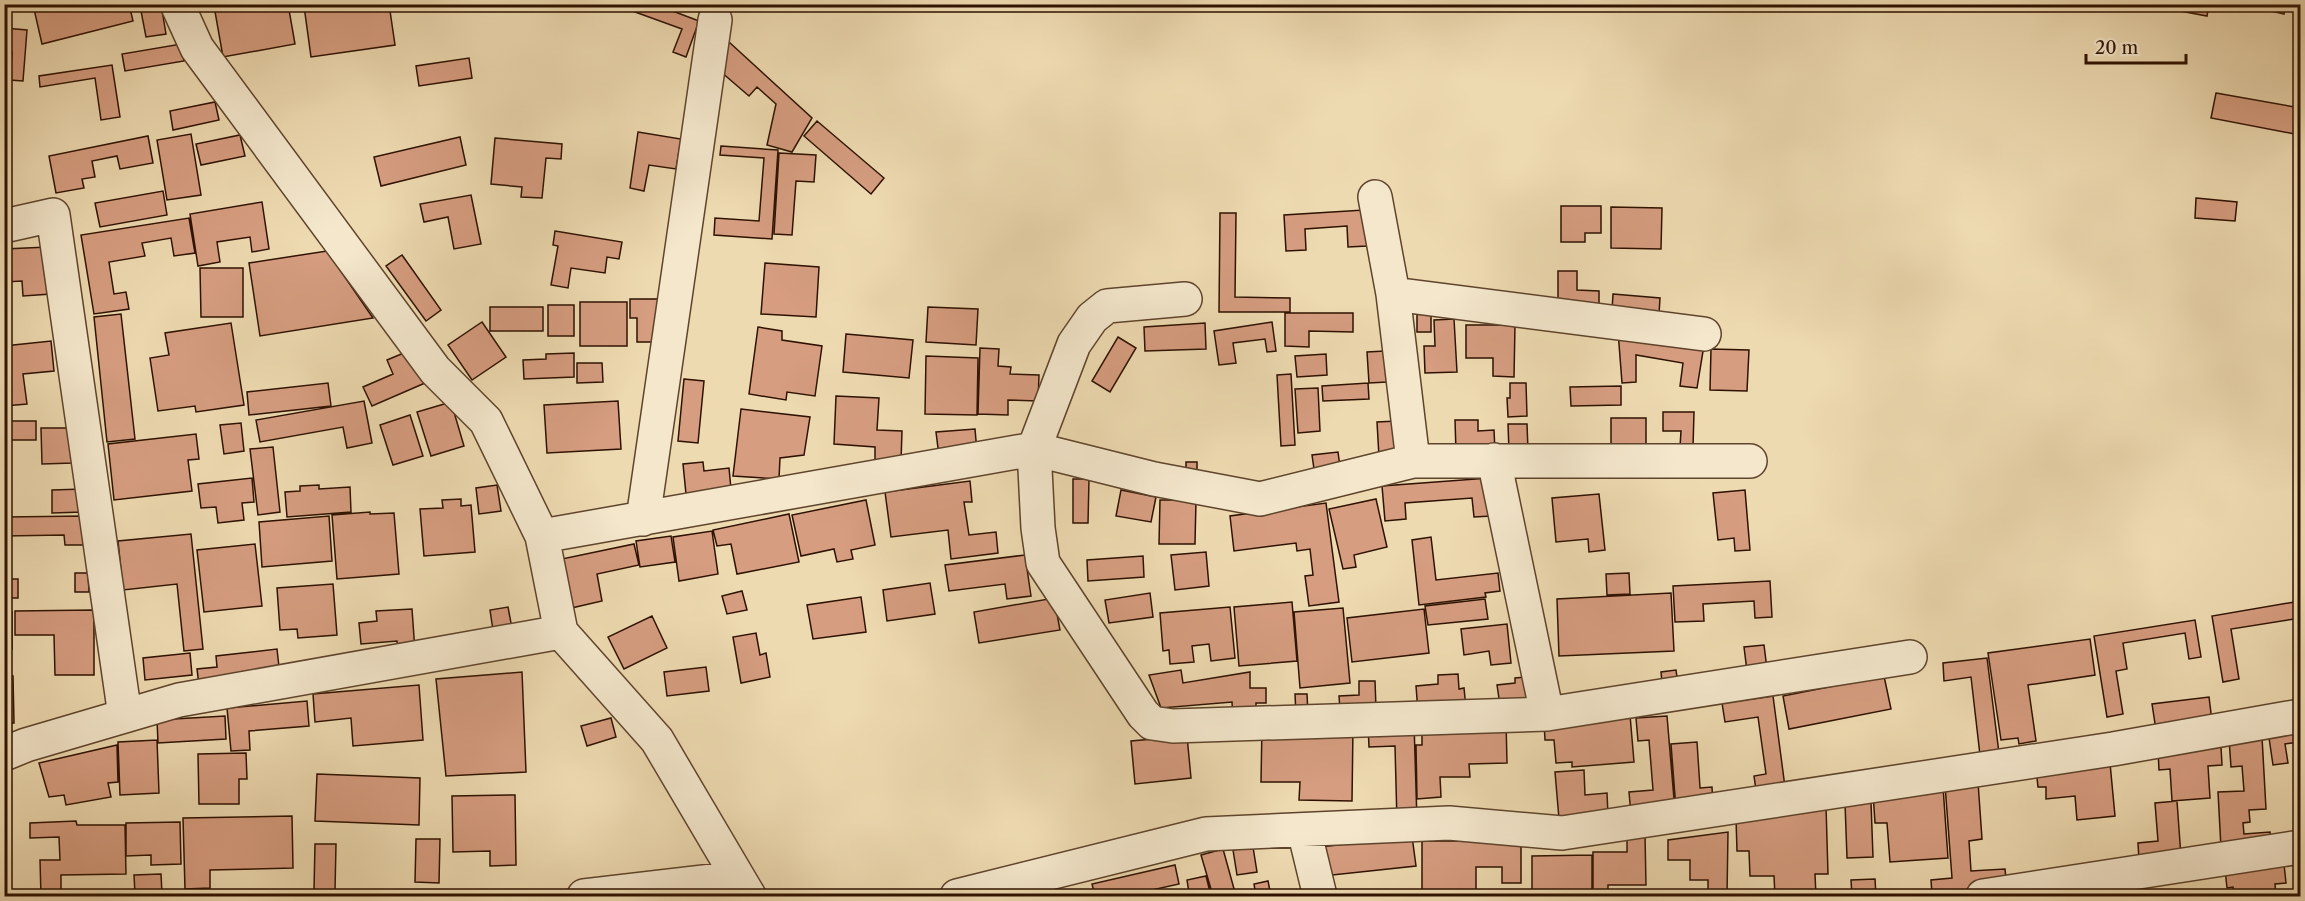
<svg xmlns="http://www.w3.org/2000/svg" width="2305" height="901" font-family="'Libre Caslon Text',serif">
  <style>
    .building { fill: #d69d80; stroke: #2e1200; stroke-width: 1.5 }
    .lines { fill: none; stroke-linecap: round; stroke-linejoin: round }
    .street-casing { stroke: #5e442c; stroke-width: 36 }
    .street { stroke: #f4e7cc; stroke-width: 33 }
  </style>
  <rect width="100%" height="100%" fill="#eedab1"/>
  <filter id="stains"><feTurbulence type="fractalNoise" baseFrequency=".00333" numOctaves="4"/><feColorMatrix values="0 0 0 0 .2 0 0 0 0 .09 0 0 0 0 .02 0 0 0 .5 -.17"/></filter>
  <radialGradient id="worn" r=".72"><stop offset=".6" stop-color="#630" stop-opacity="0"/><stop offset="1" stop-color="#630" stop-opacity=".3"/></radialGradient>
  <path class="building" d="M50 4H129L133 21 42 44 34 9Z
    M161 4 166 34 146 37 140 6Z
    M220 4H288L295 44 223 57 214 6Z
    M313 4H389L395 45 311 57 304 6Z
    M625 4H654L699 21 686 57 673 52 682 29 624 8Z
    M2165 4H2209L2207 16 2164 8Z
    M2268 4H2286L2284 14 2267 10Z
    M4 28 27 30 23 81 10 80 12 52H4Z
    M729 42 812 118 792 152 767 145 776 104 757 87 749 96 720 71Z
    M181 44 184 61 125 71 122 54Z
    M469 58 472 78 419 86 416 66Z
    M112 65 120 117 101 120 95 78 40 87 39 76Z
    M2216 93 2300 108V135L2211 118Z
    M215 102 219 120 173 130 170 111Z
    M817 121 884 178 871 194 804 136Z
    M638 132 681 139 676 169 649 165 644 191 630 188Z
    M191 134 201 195 167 200 157 140Z
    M240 135 245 156 201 165 196 144Z
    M148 136 153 163 120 169 117 156 92 161 95 177 82 179 84 188 56 193 49 156Z
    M460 137 466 165 381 186 374 157Z
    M495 138 562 144 561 159 546 158 542 198 521 197 522 187 491 184Z
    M721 146 778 150 772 239 714 235 715 218 759 221 764 158 720 155Z
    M779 153 816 155 814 182 796 181 792 235 774 234Z
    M163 191 167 215 100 227 95 203Z
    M471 195 481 244 454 249 448 217 424 222 420 204Z
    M2196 198 2237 202 2235 221 2195 218Z
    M262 202 269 249 252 252 250 237 217 242 220 262 198 266 190 214Z
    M1561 206H1601V233H1585V242H1561Z
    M1611 207 1662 208 1661 249 1611 248Z
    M1364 210 1367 246 1348 247 1347 226 1305 229 1306 250 1286 251 1284 215Z
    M1220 213H1236L1235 297 1290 298V312H1219Z
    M189 218 195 253 174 256 171 238 142 243 145 256 109 262 114 294 126 292 129 309 94 314 81 235Z
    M555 231 622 242 619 259 607 257 605 273 571 268 568 288 551 285 558 246 553 245Z
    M48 247 51 294 23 296 22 281 4 282V249Z
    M327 251 373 318 260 336 249 263Z
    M402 255 441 310 426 321 386 266Z
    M765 263 819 267 816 317 761 314Z
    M200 268H243V317H201Z
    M1558 271H1577V290L1599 291V309L1558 308Z
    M1613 294 1660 298 1659 314 1612 310Z
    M630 299H658V342H637V318H630Z
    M580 302H627V346H580Z
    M548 305H574V336H548Z
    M490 307H543V331H490Z
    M928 307 978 309 976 345 926 342Z
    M4 310 6 343H4Z
    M1285 313H1353V332L1309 331V347L1285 346Z
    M1417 313H1431V332H1417Z
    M121 314 135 439 107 442 94 317Z
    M1454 319 1457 372 1425 373 1424 346H1435L1434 320Z
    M482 322 506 357 472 380 448 345Z
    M1272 322 1276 351 1267 352 1265 339 1233 343 1236 363 1219 365 1214 331Z
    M231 323 244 405 196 412 195 406 158 411 150 358 169 355 165 333Z
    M1205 323 1206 349 1145 351 1144 327Z
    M1466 325H1515L1514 377 1493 376V358H1466Z
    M758 327 782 331V340L822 346 815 396 787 392 786 400 749 394Z
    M1618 331 1704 345 1697 388 1680 386 1683 363 1636 355V382L1622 383Z
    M846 334 913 340 909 378 843 372Z
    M1118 337 1136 348 1110 392 1092 381Z
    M51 341 54 371 23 374 27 404 4 406V346Z
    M980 348 999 349 998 366 1011 367 1010 374 1039 375 1038 401 1008 400V415L978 414Z
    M1711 349 1749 350 1747 391 1710 390Z
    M411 350 425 383 372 406 363 387 393 374 387 360Z
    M1385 351 1387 382 1369 383 1367 352Z
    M574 353V377L524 379 523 360 546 359V354Z
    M1326 354 1327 375 1297 377 1295 356Z
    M926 356 978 358 977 415 925 414Z
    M577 363H602L603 382 577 383Z
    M1291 374 1295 445 1281 446 1277 375Z
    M684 379 704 381 698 443 678 441Z
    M328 383 331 406 249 415 247 392Z
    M1368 383 1369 399 1323 401 1322 386Z
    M1510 383H1526L1527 416 1508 417 1507 398H1510Z
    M1621 386V405L1571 406 1570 387Z
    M1318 388 1320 431 1298 433 1295 389Z
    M836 396 879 398 877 430 902 431 901 461 875 460V447L834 444Z
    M364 401 372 443 347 448 343 427 260 442 256 420Z
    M618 401 621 449 547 453 544 405Z
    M451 402 464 446 431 456 417 412Z
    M741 409 810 417 804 455 780 458 779 479 733 476Z
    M1663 412H1694L1693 447H1680L1681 431H1663Z
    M410 415 423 456 393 465 380 425Z
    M1611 418H1646V450H1611Z
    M1455 420H1478V431L1494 430 1495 451 1456 452Z
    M4 421H36V440H4Z
    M1397 421 1399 456 1379 457 1377 422Z
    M241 423 244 451 224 454 220 425Z
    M1508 424H1527L1528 450 1509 451Z
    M41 428H73V463L42 464Z
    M975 429 977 452 939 456 936 432Z
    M196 434 199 459 188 460 192 491 114 500 108 444Z
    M273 447 280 512 258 515 250 449Z
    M1338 452 1341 474 1315 476 1312 455Z
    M703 462 704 471 729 468 731 489 686 494 683 464Z
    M1186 462H1197V479H1186Z
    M252 478 254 502 242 503 244 520 218 523 216 507 201 508 198 484Z
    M1489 478 1491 516 1474 517 1472 498 1405 503 1406 519 1385 521 1382 486Z
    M1073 479H1089L1088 523H1073Z
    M970 481 972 502H964L969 535 996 532 998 553 951 559 948 530 891 537 885 492Z
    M319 485V489L350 487 351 512 287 517 285 492 300 491V486Z
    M497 485 501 511 479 514 476 488Z
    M83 489V512L52 513V490Z
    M1121 490 1156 497 1151 522 1116 516Z
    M1745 490 1750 550 1735 551 1734 538 1718 540 1713 493Z
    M1599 494 1605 550 1589 552 1588 539 1556 542 1552 498Z
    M461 499V506L471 505 475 552 424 556 420 509 443 508 442 500Z
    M1376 499 1387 547 1354 555 1356 567 1343 569 1329 509Z
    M866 500 875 545 851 550 853 559 837 562 834 549 801 556 792 515Z
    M1160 500H1196L1195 544H1159Z
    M1326 503 1339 602 1309 606 1305 576 1313 575 1310 549 1297 551 1296 543 1234 551 1230 516Z
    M370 512V514L394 513 399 574 337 579 332 515Z
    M789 514 799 562 737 574 731 544 717 546 713 530Z
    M86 516 87 545H65L64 535 4 536V517Z
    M329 516 332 561 262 567 259 522Z
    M712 531 718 574 679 581 673 537Z
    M191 534 203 649 184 651 177 584 123 590 118 541Z
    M671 536 675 562 640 567 636 541Z
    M1431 537 1436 580 1498 573 1500 591 1485 593 1486 597 1419 605 1412 540Z
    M255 544 262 606 204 612 197 550Z
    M634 544 639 565 597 574 602 601 567 609 557 560Z
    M1206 552 1209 586 1175 590 1171 555Z
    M1025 555 1031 596 1007 599 1005 584 949 591 945 565Z
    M1143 556 1144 577 1088 581 1087 560Z
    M75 573H88L89 592H75Z
    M1629 573 1630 594 1607 595 1606 574Z
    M4 579H18V598H4Z
    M1770 581 1772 617 1755 618 1754 601 1703 604 1704 621 1675 622 1673 586Z
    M930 583 935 614 887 621 883 590Z
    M333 584 337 635 298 638 297 629 280 630 277 588Z
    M742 591 747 610 727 614 722 596Z
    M1150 593 1153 617 1109 623 1105 600Z
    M1671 593 1674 651 1559 656 1557 599Z
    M861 597 866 632 813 639 807 605Z
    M1054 598 1060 630 979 643 974 612Z
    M1485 599 1488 619 1428 625 1425 606Z
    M2300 601V618L2231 629 2239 679 2223 682 2212 616Z
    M1292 602 1297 661 1239 666 1234 607Z
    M508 607 513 634 494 637 490 610Z
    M1230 607 1235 658 1211 661 1209 644 1192 646 1194 662 1170 664 1169 650 1163 651 1160 613Z
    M1343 608 1350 683 1300 688 1294 612Z
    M412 609 415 651 398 652 397 641 361 644 359 623 377 621 376 611Z
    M1424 609 1429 653 1352 662 1347 618Z
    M94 610V675H55L54 635H15V611Z
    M4 612H12V649H4Z
    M652 616 667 648 624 669 608 637Z
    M2195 620 2201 657 2189 659 2185 633 2123 643 2127 669 2116 671 2123 714 2107 717 2094 636Z
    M1507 624 1511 663 1491 665 1489 651 1464 655 1461 629Z
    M756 633 760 655 766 653 770 677 741 683 733 637Z
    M2090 639 2095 675 2028 685 2036 741 2019 744 2018 738 2001 740 1988 653Z
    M1764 645 1767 669 1747 671 1744 647Z
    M277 649 280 676 199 685 197 669 217 667 216 656Z
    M190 653 192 675 145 680 143 658Z
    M1987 658 1999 753 1980 755 1971 677 1944 681 1943 663Z
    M706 667 709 691 667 696 664 672Z
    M1181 670 1183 683 1250 672V688H1266V703H1256V719L1233 720 1232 702 1161 708 1149 675Z
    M1676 670 1679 691 1663 693 1661 672Z
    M522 672 526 772 446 776 436 679Z
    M1458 674 1459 689 1464 688 1466 708 1418 712 1416 686 1438 684V675Z
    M4 676H13L14 723H4Z
    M1884 676 1891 709 1789 729 1783 696Z
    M1527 677 1530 702 1500 705 1497 685 1515 683V678Z
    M1359 681H1375L1376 708 1340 709 1339 696 1359 695Z
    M419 685 423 740 353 746 351 718 315 722 313 694Z
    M1295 694H1307L1308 714H1296Z
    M1773 696 1785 787 1756 790 1754 776 1766 774 1758 717 1725 722 1722 703Z
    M2209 697 2212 721 2156 730 2152 704Z
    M307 701 309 726 249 731 250 750 231 751 227 708Z
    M1630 715 1634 762 1572 767V762L1556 763 1554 740H1545L1544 722Z
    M225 716 226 739 158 743 157 720Z
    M1667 716 1675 811 1631 815 1629 792 1653 790 1649 740 1638 741 1636 718Z
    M611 718 616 737 587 746 581 726Z
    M1506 721 1507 763 1469 764 1470 777H1440L1441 797 1417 799 1416 745H1422V723Z
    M1414 723 1417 821 1397 822 1395 746 1369 747 1368 725Z
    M1262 726 1353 727 1352 801 1299 800 1300 782H1261Z
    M2300 726V742L2285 744 2288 763 2273 765 2268 731Z
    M1187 736 1191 778 1135 784 1131 741Z
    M2262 737 2266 809 2249 810 2250 822 2243 823 2244 834 2270 832 2271 846 2221 848 2218 792 2244 791 2242 766 2231 767 2229 739Z
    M157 740 159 793 120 795 118 742Z
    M1697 742 1700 788 1712 787 1713 806 1676 809 1671 744Z
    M117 745 118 782 108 783 111 797 66 805 64 795 49 797 39 763Z
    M2221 747 2222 765 2208 766 2210 798 2172 801 2170 769 2159 770 2158 751Z
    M246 753 247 779H239V804H199L198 754Z
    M2110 763 2115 816 2077 820 2075 796 2046 799V787H2038L2036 768Z
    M1584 770 1585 795 1607 793 1608 815 1559 819 1555 772Z
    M317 774 420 778 419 825 315 821Z
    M1978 782 1982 839 1969 841 1971 871 2005 869 2007 888 1932 894 1931 880 1952 878 1945 785Z
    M1943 787 1948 858 1890 862 1887 823H1875L1873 793Z
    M515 795 516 865 490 866V851L453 852 452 796Z
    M2177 801 2181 857 2139 860 2138 843 2158 841 2155 803Z
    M1871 802 1873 857 1847 858 1845 803Z
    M1826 806 1828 874H1815L1816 896H1830H1775L1774 876H1750L1749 851H1737L1736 818Z
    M292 816 293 868 210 870V888L185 889 183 818Z
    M76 821 77 825H125L126 874 61 875V896H41L40 860H60L59 837 30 838V823Z
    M180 822 181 864 151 865V855L126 856V823Z
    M1728 832 1727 896H1708V880H1690V860H1668V840Z
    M1627 835H1645L1646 885H1608V896H1593V852H1627Z
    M1412 836 1416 866 1323 876 1320 847Z
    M416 839H440L439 883 415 882Z
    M1422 841H1521V883H1502V867H1476V890H1422Z
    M315 844H336L335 891 314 890Z
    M1253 847 1257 872 1237 875 1233 850Z
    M1223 849 1236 896H1213L1201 855Z
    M1592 855V896H1532V856Z
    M2284 864 2286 883 2275 884 2276 896H2234L2233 887 2227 888 2225 869Z
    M1175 865 1179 884 1125 896H1095L1092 884Z
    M161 874 162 894H135L134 875Z
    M1206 876 1211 896H1173L1189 893 1187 880Z
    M1875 879 1876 896H1852L1851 880Z
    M1268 881 1271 896H1256L1254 884Z
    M4 885H8L10 896H4Z
    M2118 890V896H2065Z"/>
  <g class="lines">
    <defs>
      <path id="street" d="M177 4 197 48 435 370 486 421 542 536 561 632 657 740 749 896
        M1375 197 1393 294 1413 461
        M4 226 53 215 125 716
        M1393 294 1704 334
        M1185 299 1107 306 1092 318 1074 344 1034 449 1038 528 1043 563 1143 714 1152 723 1173 726 1547 714 1910 657
        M1494 460 1547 714
        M643 519 715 20
        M542 536 1034 449 1154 479 1260 499 1413 461H1750
        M4 754 26 745 179 700 561 632
        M1304 830 1320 896
        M584 896 738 878
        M957 896 1206 834 1449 823 1562 833 2113 749 2300 716
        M1983 896 2300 847"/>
    </defs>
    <use href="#street" class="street-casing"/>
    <use href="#street" class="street"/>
  </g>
  <rect width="2305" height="901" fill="none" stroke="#eedab1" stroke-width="24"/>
  <rect x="6" y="6" width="2293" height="889" fill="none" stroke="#2e1200" stroke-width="3"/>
  <rect x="12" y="12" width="2281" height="877" fill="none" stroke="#2e1200" stroke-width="1.5"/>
  <path d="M2086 54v9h100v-9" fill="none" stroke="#2e1200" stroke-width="3"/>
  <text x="2095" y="54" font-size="18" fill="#2e1200" stroke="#f4e7cc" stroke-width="4.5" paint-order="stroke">20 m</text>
  <rect width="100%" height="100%" filter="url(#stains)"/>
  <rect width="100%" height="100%" fill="url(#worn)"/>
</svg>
